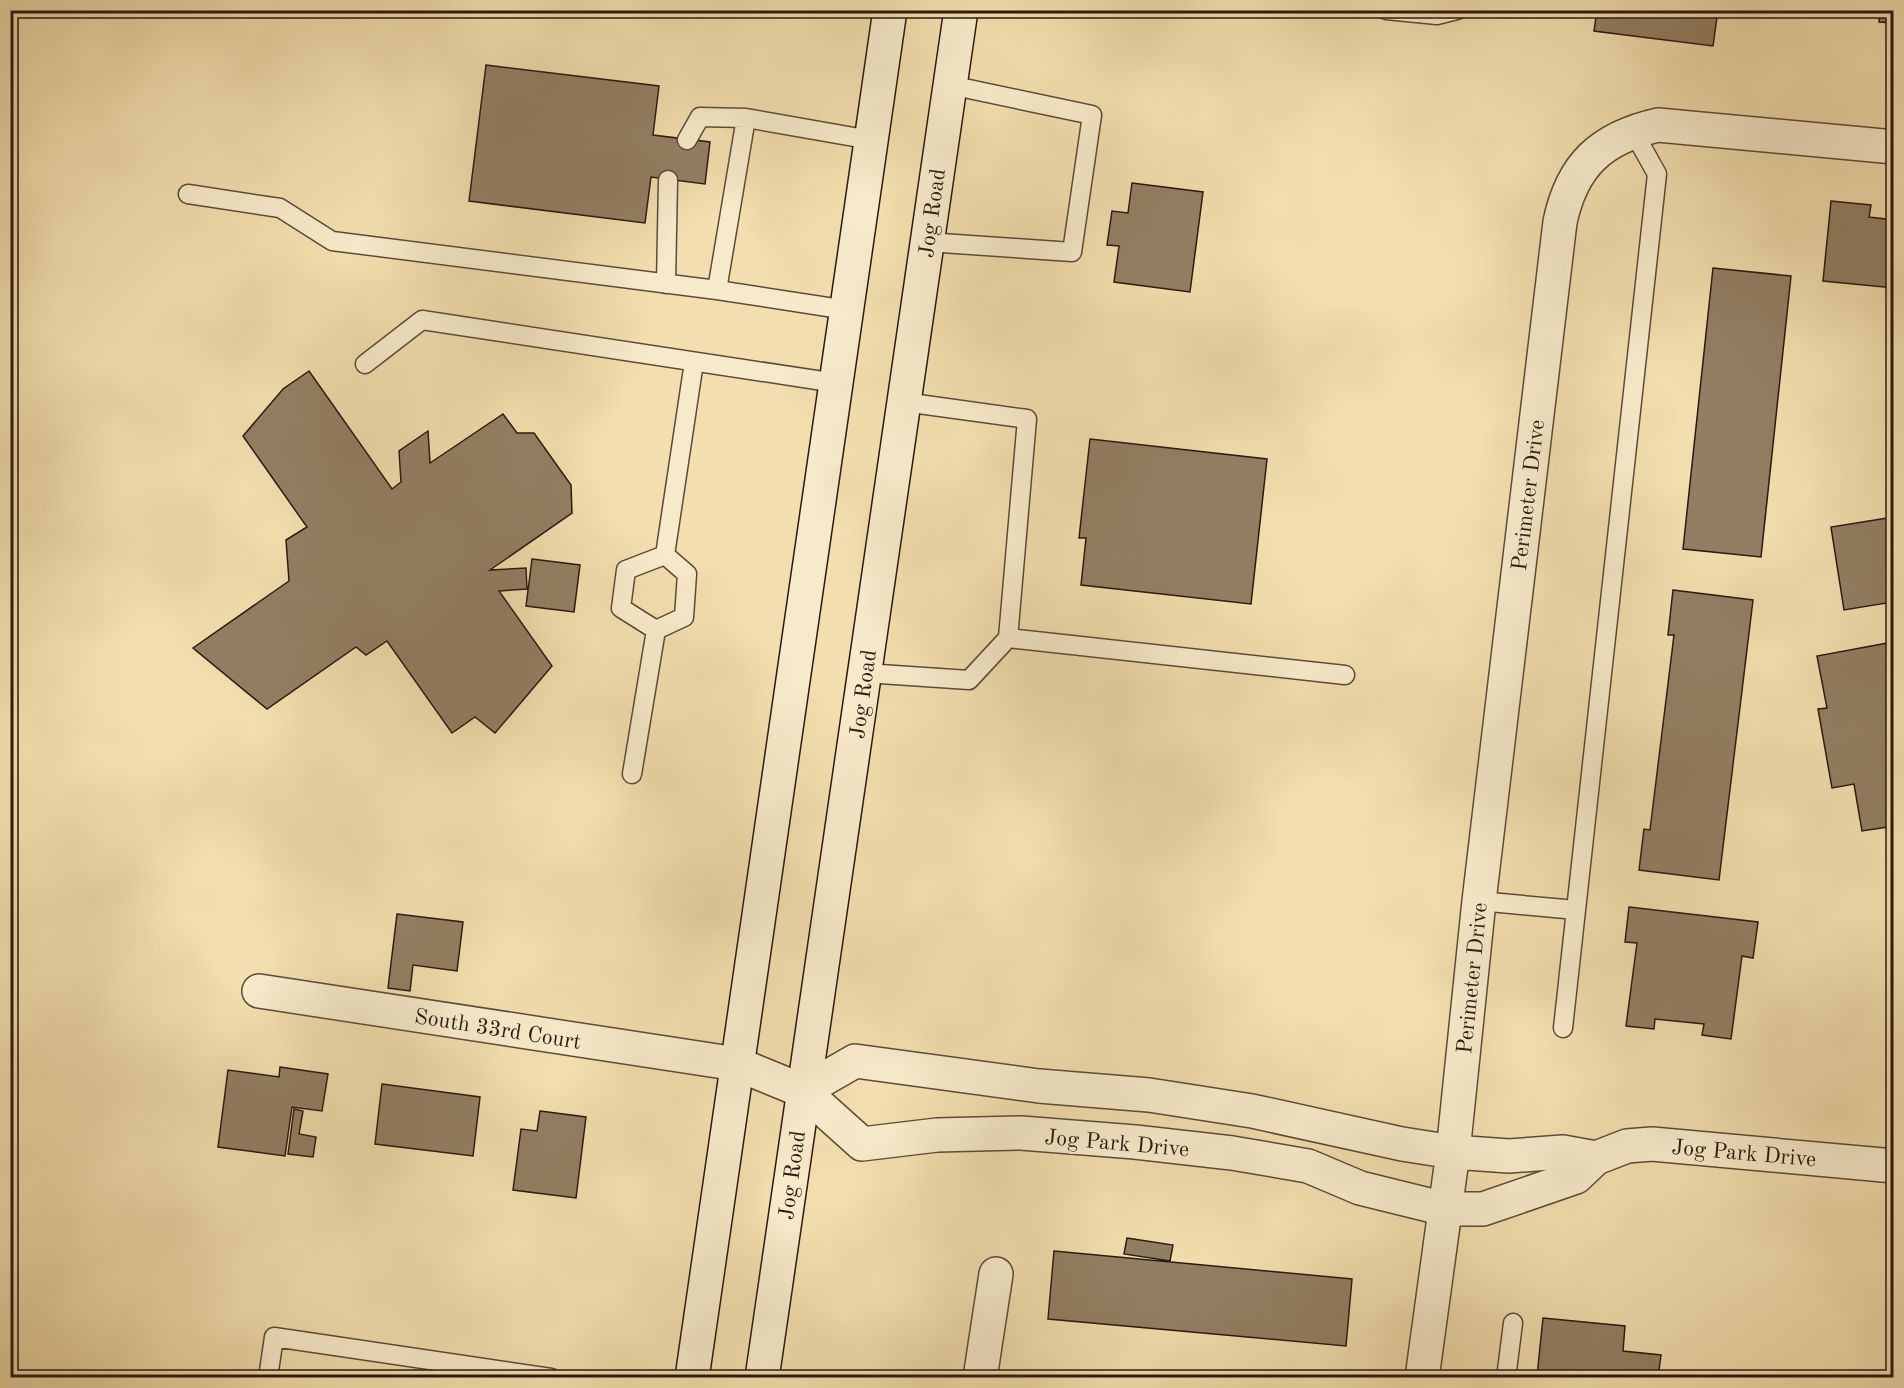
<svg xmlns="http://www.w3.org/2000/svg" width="1904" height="1388" font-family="'Old Standard TT',serif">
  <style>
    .building { fill: #927f63; stroke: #2a1812; stroke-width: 1.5 }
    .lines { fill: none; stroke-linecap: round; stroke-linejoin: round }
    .lane-casing { stroke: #5c4a39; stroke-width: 21 }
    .street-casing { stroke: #5c4a39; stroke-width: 36 }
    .secondary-casing { stroke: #2a1812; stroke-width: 36 }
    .lane { stroke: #f7eaca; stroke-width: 18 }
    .street { stroke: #f7eaca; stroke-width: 33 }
    .secondary { stroke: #f7eaca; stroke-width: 33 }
    .labels { text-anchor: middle; stroke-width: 5; stroke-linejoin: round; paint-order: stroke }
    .street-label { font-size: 22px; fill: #2a1812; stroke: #f7eaca }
  </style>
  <rect width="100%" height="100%" fill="#f2deae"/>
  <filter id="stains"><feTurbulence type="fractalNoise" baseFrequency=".00333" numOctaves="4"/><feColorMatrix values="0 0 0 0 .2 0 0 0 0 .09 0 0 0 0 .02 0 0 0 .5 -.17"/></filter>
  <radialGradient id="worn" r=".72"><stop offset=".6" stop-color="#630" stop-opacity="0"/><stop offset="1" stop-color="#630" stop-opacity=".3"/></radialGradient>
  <path class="building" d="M1597 10H1718L1713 46 1594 31Z
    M1880 10H1894V23L1879 22Z
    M486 65 659 86 653 135 710 142 705 184 651 177 645 223 469 201Z
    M1132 183 1203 192 1190 292 1114 282 1119 246 1107 245 1112 211 1128 213Z
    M1831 201 1871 205 1869 217 1894 220V288L1823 281Z
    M1713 268 1791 276 1761 557 1683 549Z
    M309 371 392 489 401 482 399 451 428 431 430 463 503 414 517 433H534L571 485 572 513 490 570 526 568 527 589 499 591 552 666 495 733 475 717 452 733 387 641 366 655 356 647 267 709 193 648 289 581 286 540 307 527 243 436 283 389Z
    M1090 439 1267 459 1251 604 1081 585 1086 538H1079Z
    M1894 517V589L1891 590 1893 602 1844 610 1831 527Z
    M532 559 580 565 574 612 526 606Z
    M1673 590 1753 600 1719 880 1639 870 1644 829 1650 830 1674 635H1668Z
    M1893 642 1894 826 1862 831 1854 784 1832 788 1818 709 1827 708 1817 656Z
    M1629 907 1758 922 1753 958 1742 956 1731 1039 1702 1035 1704 1024 1655 1019 1654 1029 1626 1026 1637 943 1625 942Z
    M397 914 463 922 457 971 413 965 410 991 388 988Z
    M280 1067 328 1074 322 1111 292 1107 285 1156 218 1147 228 1070 279 1077Z
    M382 1084 480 1097 473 1156 375 1144Z
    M294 1109 303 1111 299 1134 316 1137 313 1157 288 1154Z
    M540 1111 586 1117 576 1198 513 1190 521 1129 537 1131Z
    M1127 1238 1173 1245 1170 1261 1124 1254Z
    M1054 1251 1352 1279 1346 1346 1048 1319Z
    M1543 1318 1625 1326 1623 1351 1661 1355 1658 1378 1537 1376Z"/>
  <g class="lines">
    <defs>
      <path id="lane" d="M1386 10 1437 15 1457 10
        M687 140 700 117 746 118
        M188 194 280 208 332 241 717 290
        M927 242 1072 252 1092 115 950 85
        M666 284 668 180
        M847 310 717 290 746 118 871 140
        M365 364 422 320 836 383
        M656 630 621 608 626 570 665 555
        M1008 638 1345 675
        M865 673 969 680 1008 638 1027 419 904 402
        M632 774 656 630 684 617 687 574 665 555 694 362
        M1479 901 1576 910 1657 174 1633 131
        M1563 1028 1576 910
        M268 1378 274 1337 551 1378
        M1506 1378 1513 1323"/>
      <path id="street" d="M259 991 737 1064 803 1091 862 1144 937 1135 1021 1133 1135 1142 1232 1153 1308 1166 1360 1188 1445 1209H1483L1576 1177 1596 1158 1627 1146 1652 1144 1894 1166
        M803 1091 855 1061 1039 1086 1149 1095 1252 1111 1402 1144 1453 1152 1509 1156 1563 1152 1596 1158
        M980 1378 996 1274
        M1422 1378 1453 1152 1479 901 1560 222C1572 165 1601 138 1658 125L1894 147"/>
      <path id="secondary" d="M692 1378 890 10
        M762 1378 961 10"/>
    </defs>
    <use href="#lane" class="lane-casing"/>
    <use href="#street" class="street-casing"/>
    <use href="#secondary" class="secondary-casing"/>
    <use href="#lane" class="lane"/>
    <use href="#street" class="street"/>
    <use href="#secondary" class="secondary"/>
  </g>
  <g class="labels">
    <g class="street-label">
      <text transform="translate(931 213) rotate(-82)" y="8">Jog Road</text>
      <text transform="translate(1527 495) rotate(-83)" y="8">Perimeter Drive</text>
      <text transform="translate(862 694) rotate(-82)" y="8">Jog Road</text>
      <text transform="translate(1471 978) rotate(-84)" y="8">Perimeter Drive</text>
      <text transform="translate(498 1028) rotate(9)" y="8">South 33rd Court</text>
      <text transform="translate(1117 1142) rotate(5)" y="8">Jog Park Drive</text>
      <text transform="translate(1744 1152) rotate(5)" y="8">Jog Park Drive</text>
      <text transform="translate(791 1175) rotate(-82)" y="8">Jog Road</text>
    </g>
  </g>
  <rect width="1904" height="1388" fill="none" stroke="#f2deae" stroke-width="36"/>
  <rect x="12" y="12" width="1880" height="1364" fill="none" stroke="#2a1812" stroke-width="3"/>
  <rect x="18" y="18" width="1868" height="1352" fill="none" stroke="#2a1812" stroke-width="1.5"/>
  <rect width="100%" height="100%" filter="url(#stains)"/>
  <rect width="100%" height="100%" fill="url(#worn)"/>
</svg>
